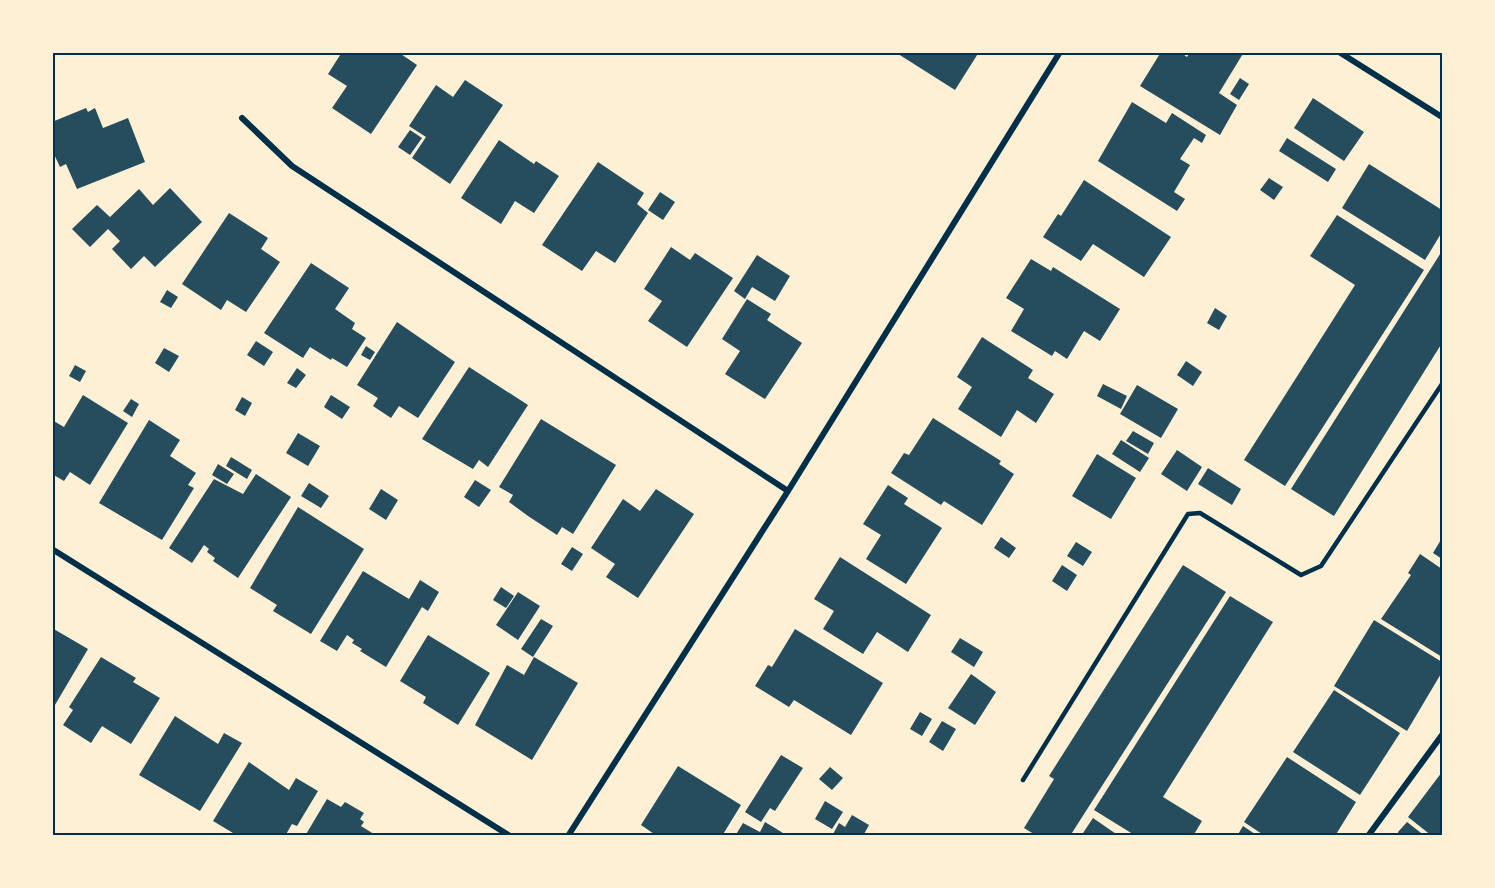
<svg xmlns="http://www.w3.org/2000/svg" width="1495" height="888" font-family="'Varela Round',sans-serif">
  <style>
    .building { fill: #264d5e }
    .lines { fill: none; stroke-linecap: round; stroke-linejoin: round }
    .service { stroke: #003049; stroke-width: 4.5 }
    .minor { stroke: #003049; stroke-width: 6 }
    .neatline { fill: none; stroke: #003049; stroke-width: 2 }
  </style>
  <rect width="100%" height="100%" fill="#fdf0d5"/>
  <path class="building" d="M342 52H398L417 65 371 134 332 108 347 86 328 74Z
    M895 52H979L955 90Z
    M1161 52H1180L1187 57 1190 52H1244L1219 93 1237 105 1220 135 1140 86Z
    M1240 78 1249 84 1239 100 1230 94Z
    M465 80 503 105 450 184 412 158 426 137 409 126 436 85 453 97Z
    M1313 98 1364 132 1344 161 1294 128Z
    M1132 102 1166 123 1172 113 1206 135 1202 143 1194 138 1180 159 1190 165 1174 192 1185 199 1177 211 1098 161Z
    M86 108 88 112 95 108 103 128 128 118 145 162 77 189 66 164 60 167 52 150V122Z
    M410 130 422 138 410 155 398 147Z
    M1287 138 1336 169 1328 182 1279 151Z
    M499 140 534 164 536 161 559 176 534 213 515 201 501 224 461 198Z
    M598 162 644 193 637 204 648 213 615 263 596 251 582 271 542 245Z
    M1369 164 1442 210V232L1425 260 1342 208Z
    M1269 178 1283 187 1274 200 1260 190Z
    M1084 180 1171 237 1144 277 1093 244 1081 261 1043 237 1058 214 1061 216Z
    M170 188 202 222 155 267 144 256 131 269 112 249 120 241 108 229 90 247 72 229 97 205 110 217 139 189 153 205Z
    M660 192 675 202 663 220 648 210Z
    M229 213 268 238 261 249 280 262 246 312 227 300 221 310 182 284Z
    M1337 215 1424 270 1285 486 1244 460 1355 285 1310 256Z
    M671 247 690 260 695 253 733 278 687 347 648 321 662 301 644 289Z
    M1442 251V343L1334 516 1291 489Z
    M757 255 790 276 775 301 752 287 745 299 734 291Z
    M1031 259 1051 271 1053 267 1120 309 1100 341 1084 331 1067 359 1055 351 1052 356 1011 331 1024 309 1006 298Z
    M311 263 349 288 335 309 355 323 352 329 366 338 347 367 332 358 331 360 310 347 303 358 264 333Z
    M167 290 178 297 171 308 160 302Z
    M747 299 771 314 767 320 802 343 765 399 725 374 740 351 722 339Z
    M1215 308 1227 316 1219 330 1207 323Z
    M397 322 455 362 418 418 399 406 391 418 373 406 378 398 357 385Z
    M982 337 1033 370 1028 378 1054 394 1036 423 1017 410 1001 437 958 409 972 387 957 377Z
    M256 341 273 352 264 366 247 355Z
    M366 346 375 352 370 360 361 355Z
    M164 348 179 356 169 372 155 363Z
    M1186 361 1202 372 1193 386 1177 375Z
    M75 365 86 371 80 382 69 376Z
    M469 367 528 405 488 467 479 460 473 469 422 439Z
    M297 368 306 375 296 388 287 383Z
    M1103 384 1127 396 1121 409 1097 396Z
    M1137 385 1178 409 1161 438 1120 414Z
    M83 395 128 423 90 485 70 472 64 481 52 474V420L64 427Z
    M331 395 350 407 342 419 324 407Z
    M242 397 252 403 245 416 235 410Z
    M131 399 139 404 132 417 123 411Z
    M933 418 1001 461 999 464 1014 474 982 525 944 501 941 505 891 473 904 453 909 455Z
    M541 419 616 465 573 534 562 527 557 535 528 516 509 502 513 495 499 487Z
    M149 420 180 440 170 456 196 473 188 485 194 488 162 540 99 503Z
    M1133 431 1154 443 1148 454 1126 441Z
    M298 433 320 446 308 466 286 453Z
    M1121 440 1149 458 1140 472 1112 454Z
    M1177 450 1202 467 1187 491 1161 474Z
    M1097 454 1136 478 1111 519 1072 496Z
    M231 457 252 470 247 479 226 466Z
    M218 464 234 474 227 484 212 475Z
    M1208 468 1241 489 1232 505 1198 484Z
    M256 474 291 497 238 578 213 561 215 558 207 552 209 549 204 545 192 563 169 548 214 479 243 494Z
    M475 480 491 490 479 507 464 497Z
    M309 483 329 496 321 508 301 496Z
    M888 485 908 498 904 504 942 528 906 584 866 559 881 535 863 524Z
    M381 489 398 500 386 520 369 509Z
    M656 489 694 514 638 598 606 577 615 564 591 548 623 499 640 511Z
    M298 507 364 549 311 634 273 611 277 605 250 588Z
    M1001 537 1016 548 1009 558 994 548Z
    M1442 538V559L1433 553Z
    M1076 542 1092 552 1083 566 1067 556Z
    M572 547 583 554 572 571 561 564Z
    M1420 554 1442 569V657L1381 619 1411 575 1408 573Z
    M840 557 931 615 908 652 877 632 863 654 823 629 834 611 814 599Z
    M1062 565 1077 575 1067 591 1052 581Z
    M1183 565 1226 592 1070 836H1037L1024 828 1054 779 1049 776Z
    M363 571 409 599 420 580 439 592 428 611 422 607 386 667 360 651 362 649 352 643 354 640 347 635 337 651 320 641Z
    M501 587 514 596 506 608 493 600Z
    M518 592 540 606 518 640 496 625Z
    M1230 596 1273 622 1163 797 1202 821 1193 836H1136L1094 810Z
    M541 619 553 626 533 657 521 649Z
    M1374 620 1442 662V672L1407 731 1334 686Z
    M52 628 88 649 52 710Z
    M795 629 883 683 851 735 794 700 789 707 755 686 768 665 772 667Z
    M428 635 490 673 458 725 423 703 426 697 400 681Z
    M960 638 983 652 974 667 951 652Z
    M101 657 136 678 133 682 160 698 131 744 102 726 91 743 63 725 73 710 69 707Z
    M534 657 578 683 532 760 475 725 507 665 524 675Z
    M971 674 996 692 975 725 948 708Z
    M1334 690 1400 733 1360 795 1293 752Z
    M920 712 932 719 922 736 910 729Z
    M175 716 218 744 224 733 242 743 200 811 139 775Z
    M942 721 956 729 943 751 929 742Z
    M781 755 803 768 775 811 770 808 761 822 745 812Z
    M1287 757 1356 802 1335 836H1265L1244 822Z
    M249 762 289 790 296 778 318 791 297 826 292 824 285 836H238L213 821Z
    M678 766 741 805 722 836H657L641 825Z
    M830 767 843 778 832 790 819 779Z
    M1442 772V836H1432L1408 817Z
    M327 799 341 807 345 802 364 813 360 819 364 822 361 826 377 836H305Z
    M825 801 843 812 832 829 815 819Z
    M852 815 869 825 863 836H832L839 823 845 827Z
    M1093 818 1119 836H1081Z
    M765 822 788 836H735L743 823 760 832Z
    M1407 822 1425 836H1399L1398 832Z
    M1243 826 1258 836H1237Z"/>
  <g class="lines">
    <path class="service" d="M1023 780 1188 514 1200 513 1301 575 1321 566 1442 384"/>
    <path class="minor" d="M1339 52 1442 117
      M242 118 292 166 788 491
      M52 549 510 836
      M568 836 788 491 1060 52
      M1368 836 1442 735"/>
  </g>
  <rect width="1495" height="888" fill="none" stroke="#fdf0d5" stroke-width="108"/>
  <rect x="54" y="54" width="1387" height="780" class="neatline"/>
</svg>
